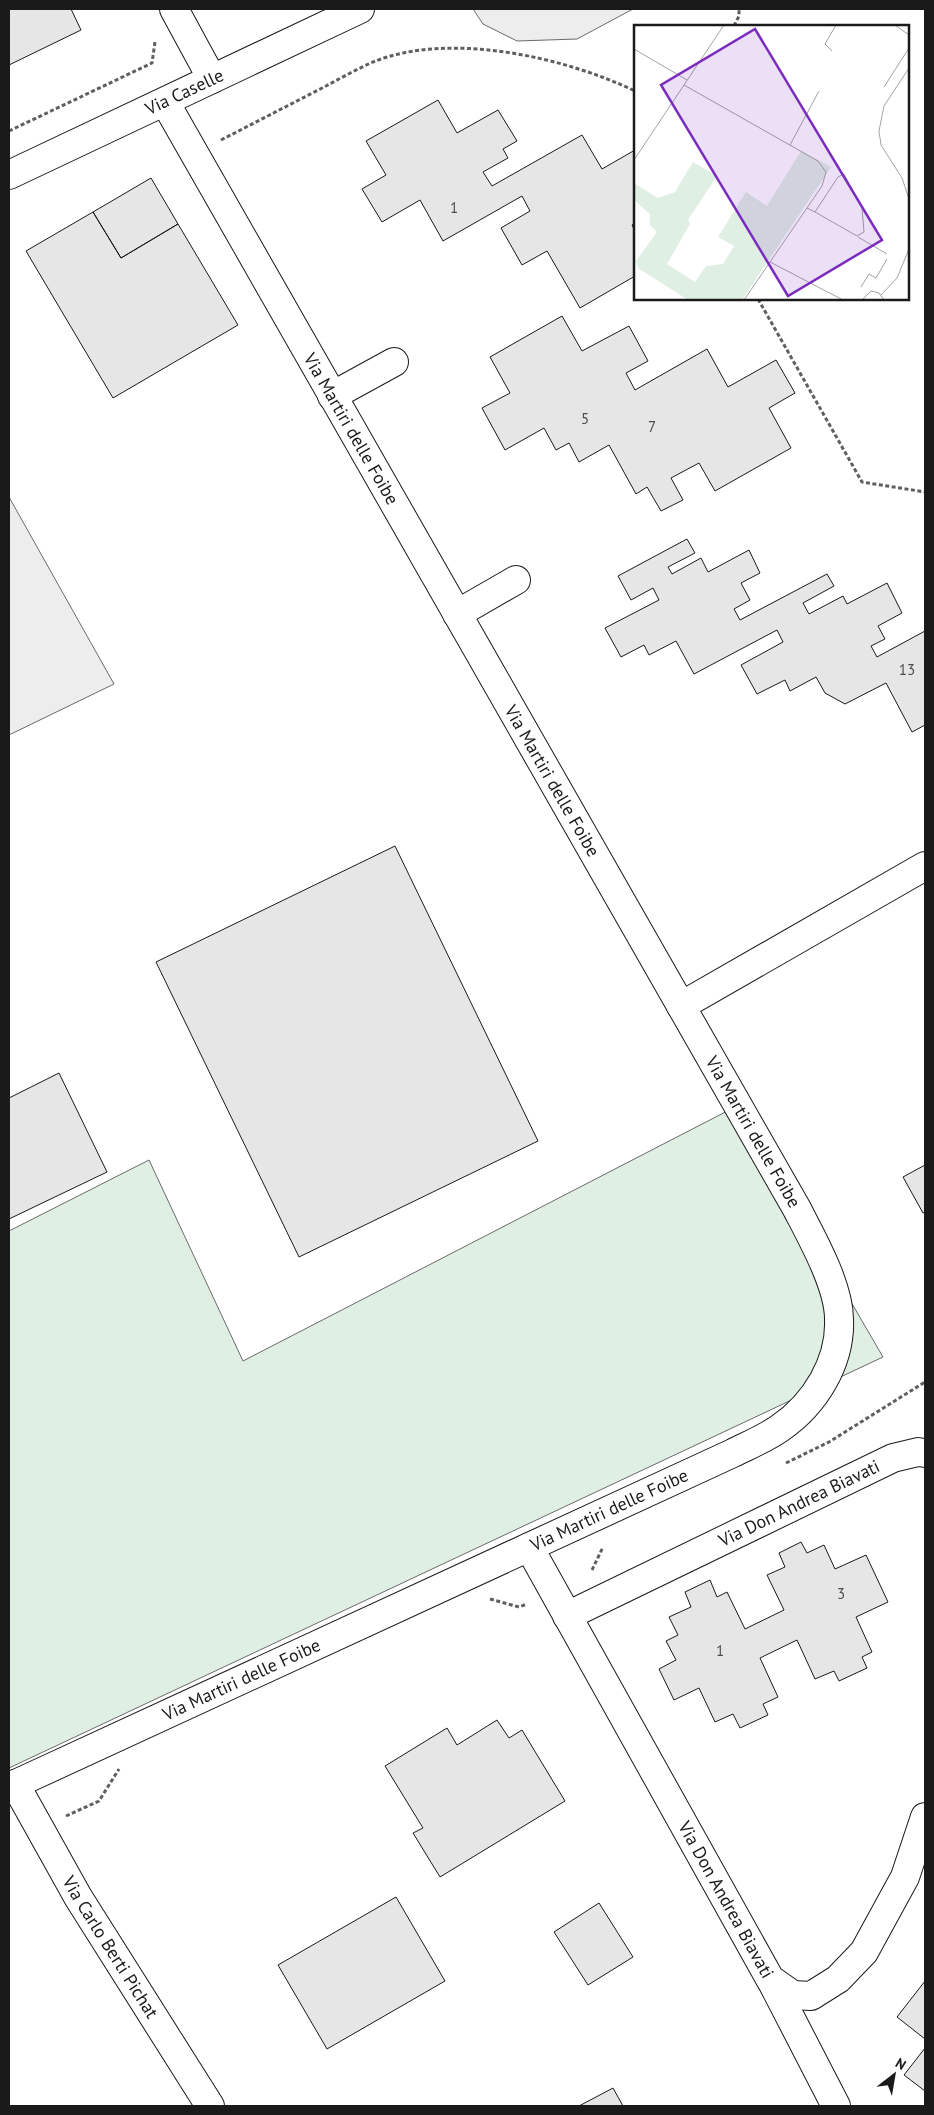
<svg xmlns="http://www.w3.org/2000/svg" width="934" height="2115" font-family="'PT Sans',sans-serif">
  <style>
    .green { fill: #e0efe3; stroke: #6a6a6a }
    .parking { fill: #ededed; stroke: #6a6a6a }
    .building { fill: #e6e6e6; stroke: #1a1a1a }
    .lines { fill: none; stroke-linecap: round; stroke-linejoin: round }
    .minor-casing { stroke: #1a1a1a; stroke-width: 30 }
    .path { stroke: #5f5f5f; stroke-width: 3; stroke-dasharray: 4 2.5; stroke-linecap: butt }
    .minor { stroke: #fff; stroke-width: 28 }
    .labels { text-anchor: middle; stroke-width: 4; stroke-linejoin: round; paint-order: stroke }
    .number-label { font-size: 15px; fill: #4d4d4d }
    .street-label { font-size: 18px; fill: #1a1a1a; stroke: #fff }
    .inset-road { fill: none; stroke: #a3a3a3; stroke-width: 1 }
    .view { fill: #7b2cbf; fill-opacity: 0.15; stroke: #7b2cbf; stroke-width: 2.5 }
    .inset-edge { fill: none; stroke: #1a1a1a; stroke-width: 2.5 }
  </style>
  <rect width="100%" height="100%" fill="#fff"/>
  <path class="green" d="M737 1106 883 1357 9 1768V1231L149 1160 243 1361Z"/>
  <path class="parking" d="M473 9H633L577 39 517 41 483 24Z
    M9 497 114 684 9 735Z"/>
  <path class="building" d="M9 9H71L81 30 9 65Z
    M438 100 457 133 498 110 517 141 503 149 508 158 483 172 492 186 582 135 602 169 635 150V223L632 225 635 231V247L634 248 635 251V276L580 308 547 251 522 265 501 228 530 211 522 196 443 241 420 200 382 222 362 189 386 175 366 141Z
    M151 178 178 224 121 258 93 212Z
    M93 212 121 258 178 224 238 325 113 398 26 251Z
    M562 316 582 351 629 326 648 361 626 373 635 390 707 349 728 387 776 360 795 393 769 408 791 448 715 491 699 463 671 478 683 500 661 511 647 487 636 494 609 445 579 462 569 443 556 450 544 428 505 450 482 408 510 393 490 357Z
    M687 539 695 553 668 567 672 574 701 558 708 572 749 550 760 573 741 583 750 600 734 609 740 620 827 574 834 586 803 603 809 614 843 596 847 604 887 583 902 613 878 626 885 639 871 646 877 657 925 631V725L912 732 886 683 845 704 825 693 816 677 790 691 785 680 757 694 741 665 783 642 777 630 694 674 676 641 649 655 644 645 621 657 605 628 659 600 653 588 631 600 618 576Z
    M395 846 538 1141 299 1257 156 962Z
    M59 1073 107 1172 9 1219V1098Z
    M925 1165V1212L923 1213 903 1177Z
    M801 1542 807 1553 824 1545 835 1569 866 1555 888 1602 856 1617 872 1652 862 1657 867 1668 839 1681 834 1671 815 1679 797 1640 760 1658 778 1697 763 1704 768 1715 740 1728 733 1714 715 1722 699 1688 674 1700 659 1669 676 1660 666 1641 678 1635 669 1617 691 1607 685 1592 710 1580 717 1597 727 1592 745 1629 784 1610 767 1575 785 1567 779 1553Z
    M497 1720 509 1738 522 1730 565 1801 440 1877 413 1833 423 1828 385 1766 447 1728 457 1745Z
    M396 1897 445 1981 327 2049 278 1965Z
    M599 1903 633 1957 588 1985 554 1932Z
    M925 1981V2039L897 2017Z
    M925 2048V2091L904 2075Z
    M613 2088 623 2106H579Z"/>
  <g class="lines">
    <defs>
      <g id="minor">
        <path d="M174 9 212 79"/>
        <path id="s1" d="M9 175 360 9"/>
        <path d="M332 396 394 362"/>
        <path d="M457 614 516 580"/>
        <path d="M681 1006 925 866"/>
        <path id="s2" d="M529 1547 770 1979 793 1995 811 1996 838 1979 864 1952 905 1877 925 1817"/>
        <path id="s3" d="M567 1616 893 1458 918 1452 925 1453"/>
        <path id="s4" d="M15 1784 78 1897 210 2106"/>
        <path id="s5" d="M9 1787 733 1453C749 1445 766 1438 780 1428 815 1404 841 1362 839 1319 839 1286 812 1238 797 1209L165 102"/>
        <path d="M772 1982 836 2106"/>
      </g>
    </defs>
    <use href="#minor" class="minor-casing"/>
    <path class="path" d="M734 26 739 16V9
      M9 131 152 63 155 42
      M221 140C256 122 291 104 326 86 341 78 357 69 373 62 449 31 564 57 635 91
      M758 299 862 482 925 492
      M786 1463 829 1442 925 1382
      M592 1570 603 1547
      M490 1599 519 1607 527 1604
      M66 1816 99 1801 119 1769"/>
    <use href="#minor" class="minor"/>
  </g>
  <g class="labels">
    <g class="number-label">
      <text x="454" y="213">1</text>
      <text x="585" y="424">5</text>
      <text x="652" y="432">7</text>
      <text x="907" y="675">13</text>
      <text x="841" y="1599">3</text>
      <text x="720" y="1656">1</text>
    </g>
    <g class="street-label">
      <text dy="6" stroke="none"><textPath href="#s1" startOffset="194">Via Caselle</textPath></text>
      <text transform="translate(351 429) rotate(60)" y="6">Via Martiri delle Foibe</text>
      <text transform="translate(552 781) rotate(60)" y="6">Via Martiri delle Foibe</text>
      <text transform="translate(753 1132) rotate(60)" y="6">Via Martiri delle Foibe</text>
      <text dy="6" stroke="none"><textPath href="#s3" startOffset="258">Via Don Andrea Biavati</textPath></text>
      <text dy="6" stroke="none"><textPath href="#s5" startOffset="661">Via Martiri delle Foibe</textPath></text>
      <text dy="6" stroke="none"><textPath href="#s5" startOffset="256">Via Martiri delle Foibe</textPath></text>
      <text dy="6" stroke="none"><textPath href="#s2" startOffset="404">Via Don Andrea Biavati</textPath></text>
      <text dy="6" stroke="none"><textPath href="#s4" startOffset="189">Via Carlo Berti Pichat</textPath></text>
    </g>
  </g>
  <g transform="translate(634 25)">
    <rect width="275" height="275" fill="#fff"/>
    <path d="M167 126 197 142 108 275H54L4 243 2 236 23 207 16 200V189L0 175V158L24 173 41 167 59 137 83 151 54 195 56 199 33 239 61 257 72 241 89 239 100 221 84 212 112 167 133 181Z" fill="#e0efe3"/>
    <path class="inset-road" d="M261 0 275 10M0 24 53 55M198 26 191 19 202 0M275 43 250 81 245 106 247 120 268 153 275 174M50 60 184 136 192 147 188 161 110 275M250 62 275 23M156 120 185 66M0 135 90 0M173 183 181 187 223 211 230 207 228 183 210 149 204 152 181 187M224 212 253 229M136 237 209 275M227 262 235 249 242 253 253 234M247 270 263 253 275 224M228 275 237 266 245 268 250 275"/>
    <path class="view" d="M121 4 248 215 154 271 27 60Z"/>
    <rect width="275" height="275" class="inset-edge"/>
  </g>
  <rect width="934" height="2115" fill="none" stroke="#1a1a1a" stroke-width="20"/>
  <g transform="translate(894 2075) rotate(31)" stroke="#ffffff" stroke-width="4" paint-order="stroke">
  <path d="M0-4L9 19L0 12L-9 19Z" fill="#1a1a1a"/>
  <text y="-8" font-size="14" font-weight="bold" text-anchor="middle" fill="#1a1a1a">N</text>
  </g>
</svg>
